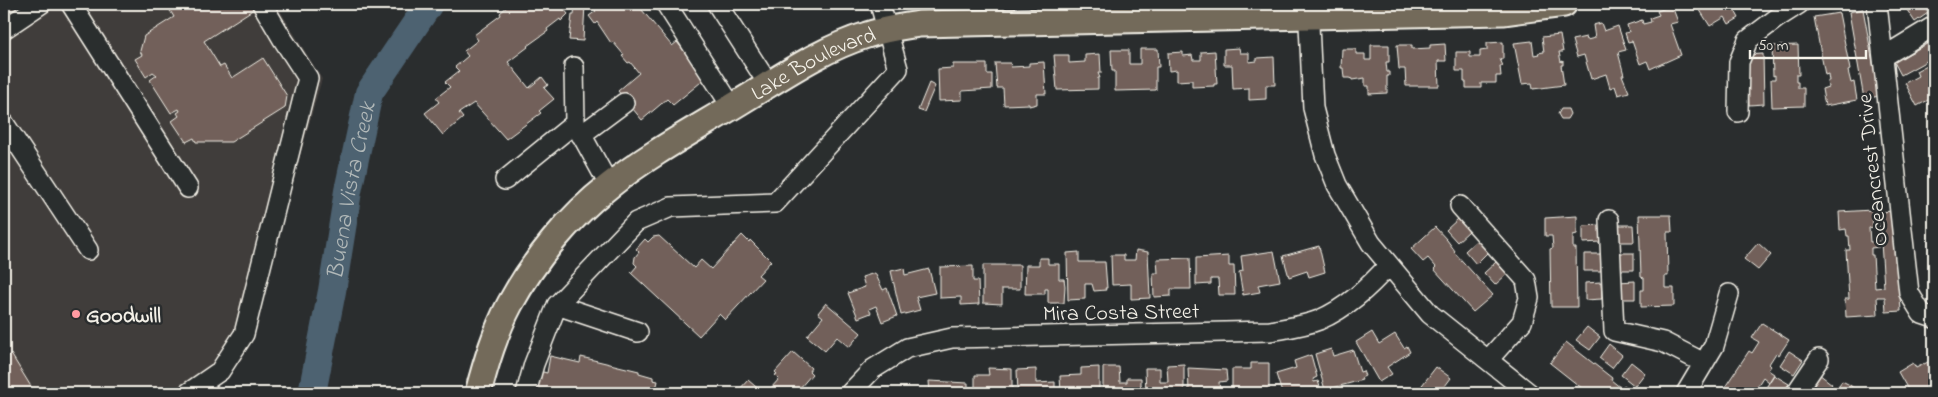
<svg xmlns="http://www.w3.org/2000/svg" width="1938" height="397" font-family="'Indie Flower',sans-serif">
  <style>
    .built { fill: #403d3b }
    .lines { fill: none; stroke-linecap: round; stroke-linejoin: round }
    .river { stroke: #4d6271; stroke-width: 28 }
    .building { fill: #72615a; stroke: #f4f1e8 }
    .minor-casing { stroke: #f4f1e8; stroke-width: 22 }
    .major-casing { stroke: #f4f1e8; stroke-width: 29 }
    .minor { stroke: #2a2d2e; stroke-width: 19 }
    .major { stroke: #736b5a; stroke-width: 25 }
    .poi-dot { fill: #ff9aa2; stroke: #2a2d2e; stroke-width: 2 }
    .labels { text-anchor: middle; stroke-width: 5; stroke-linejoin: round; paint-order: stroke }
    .street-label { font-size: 22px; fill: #f4f1e8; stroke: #2a2d2e }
    .poi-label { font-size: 22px; font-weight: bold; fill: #f4f1e8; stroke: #2a2d2e; text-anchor: start }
    .water-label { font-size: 24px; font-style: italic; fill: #b1b8b8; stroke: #2a2d2e }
  </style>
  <rect width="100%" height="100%" fill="#2a2d2e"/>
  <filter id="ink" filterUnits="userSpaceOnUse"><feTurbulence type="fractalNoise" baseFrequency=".02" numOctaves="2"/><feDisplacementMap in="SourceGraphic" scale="10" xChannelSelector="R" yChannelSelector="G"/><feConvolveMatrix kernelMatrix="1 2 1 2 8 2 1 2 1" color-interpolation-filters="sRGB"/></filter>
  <g filter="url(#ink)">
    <path class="built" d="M4 4H276L322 79 242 358 215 388 208 393H4Z"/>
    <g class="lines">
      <path class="river" id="s1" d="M312 393 332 291 348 191 369 93 429 4"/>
    </g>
    <path class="building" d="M105 4H131L125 8Z
      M166 4H250L254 9 204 41 220 67 224 65 232 78 263 58 287 96 285 108 231 142H196L194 138 186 142 172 121 179 116 177 113 180 111 179 109 171 113 150 80 157 75 153 72 146 77 135 59 142 55 140 51 144 36 174 17Z
      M510 4H568L563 8 568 14 561 21 560 19 547 29 548 31 527 46 528 47 508 62 529 88 542 77 548 85 544 88 554 99 539 111 541 113 506 139 474 103 459 113 463 118 443 135 425 113 439 102 436 98 450 87 445 82 459 71 455 67 468 56 464 51 478 40 474 35 501 15 500 13Z
      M575 4H585L583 41 569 40 572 15H574Z
      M596 4H637L672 46 677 42 706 78 673 105 667 99 642 120 618 91 639 73 630 62 628 63 622 56 624 55 613 42 611 43 597 22 595 24 589 16 596 11 592 7Z
      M1696 4H1726L1730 11 1734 9 1739 18 1729 24 1725 17 1710 26Z
      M1903 4H1922L1928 13 1915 22Z
      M1672 6 1678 22 1670 24 1681 55 1650 69 1647 61 1640 64 1632 41 1628 42 1625 33 1629 32 1627 25 1642 20 1643 24 1651 22 1650 18 1659 15 1657 11Z
      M1863 9 1879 96 1864 99 1849 12Z
      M1839 13 1850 70 1848 71 1851 83 1854 82 1857 100 1825 106 1822 89 1828 87 1827 81H1829L1828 74 1825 75 1814 17Z
      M1601 23 1604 31 1618 26 1626 50 1618 52 1624 75H1622L1629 92 1618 95 1615 86 1610 88 1606 74 1591 79 1584 55 1577 57 1572 40 1586 37 1587 40 1595 38 1593 25Z
      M1560 35 1563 52H1559L1561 62 1563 61V65H1561L1564 85 1533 89 1532 83 1522 84 1514 43 1532 41 1534 55 1539 54 1538 53 1544 52 1542 37Z
      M1934 40V57L1901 75 1894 62Z
      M1503 42V59H1500L1503 66H1500L1501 76H1496V83H1481V88H1466V82H1464V71H1456V52H1470V57H1480V51L1487 50V43Z
      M1445 44 1446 61H1438L1439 86H1406L1405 69H1399L1397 45H1412V49L1430 48V45Z
      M1371 45H1389V62H1386L1387 72H1389V76H1387V93L1369 94V86H1365V78L1352 80V79L1349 78H1344L1343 68H1341L1342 49H1356V54H1365V60H1371Z
      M1798 45 1799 75H1796V82H1798V88H1804V106L1772 107 1771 79H1775V75L1773 76 1772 46Z
      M1239 48 1240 53H1249V62L1257 61V58L1274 57 1275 85H1266V99L1249 100V88L1233 89 1232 65H1224V49Z
      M1140 49H1158L1159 67H1156V90L1115 91V71H1112L1111 50H1129V64H1140Z
      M1215 51 1217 84H1214V86L1192 87V80L1177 81V70L1169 71 1168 53 1183 52V56L1192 55 1193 60H1201V52Z
      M1100 54 1101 73H1098L1100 78H1098V89L1057 90 1054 55H1069V63L1085 62V55Z
      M1763 54 1764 104 1749 105 1747 55Z
      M1044 62 1046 94H1037V104L1029 106V104L1004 105 1003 88H997L995 63H1010L1011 67 1029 66V63Z
      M953 64H987V74H992V89L962 91V100L939 101 938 69 953 68Z
      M1934 64V97L1917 106 1905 83 1918 76 1916 71 1927 65 1930 70 1933 68 1932 66Z
      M929 83 935 86 924 112 918 110Z
      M1561 109H1568L1570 114 1567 119H1561L1558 114Z
      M1872 210 1873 227 1869 228 1870 242 1879 241V247L1871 248V255H1873L1875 288 1884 287 1879 212 1894 211 1901 311 1886 312 1885 297H1877L1878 315 1846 317 1845 299H1849L1846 250H1850L1849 236H1847L1846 229 1840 230 1839 212Z
      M1639 215H1671L1672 232H1667L1668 276H1665V288H1674V306L1641 307V290H1644V278L1641 277Z
      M1577 216V234L1573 235V248H1576L1577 307H1551L1550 249 1553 248 1552 236H1545V218Z
      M1458 219 1469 231 1457 242 1446 230Z
      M1600 225V242L1583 243V226Z
      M1617 225H1633L1634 242H1617Z
      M1435 227 1447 240 1455 251 1454 252 1493 295 1473 312 1434 269 1436 267 1428 258 1423 262 1411 249Z
      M742 235 749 242 750 240 771 261 758 275 763 279 725 320 719 314 699 336 631 273 637 266 634 263 635 257 639 252 636 249 645 239 648 242 653 237 659 236 694 268 701 260 711 269Z
      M1477 240 1488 252 1476 264 1465 251Z
      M1758 243 1771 255 1758 270 1744 259Z
      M1319 246 1325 272 1309 277 1307 271 1289 277 1283 256Z
      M1136 250 1148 252 1150 298 1131 299V284L1112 285 1111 255H1124V260H1135Z
      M1274 251 1280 281 1258 285 1260 292 1243 295 1239 272 1243 271 1241 256Z
      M1079 252V262H1105L1107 288H1105L1106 290 1094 291 1092 284H1085V299L1068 300 1067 253Z
      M1617 253H1634V270H1617Z
      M1584 254H1601V271H1584Z
      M1229 256V266H1234L1235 295H1219L1218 279H1211V284L1196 285V258Z
      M1039 258H1048V264H1059V279H1064L1065 286 1064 303H1048V289H1045V294H1025L1026 265H1039Z
      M1190 258 1191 289H1171V296L1154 297 1153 273H1158L1157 259Z
      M1496 262 1507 274 1495 285 1484 273Z
      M983 265H1020V289H1002V304L983 303Z
      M973 266V281H978L979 304 961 305V297L940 298V267Z
      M904 268 905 275 929 269 935 293 916 297 920 310 901 315 891 271Z
      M875 273 883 290 887 288 897 316 882 322 876 306 869 309 871 313 858 318 848 293 865 287 862 277Z
      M1635 281V299H1618V282Z
      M1601 282 1602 299 1585 300V283Z
      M826 303 861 333 849 347 837 337 825 351 807 336 823 317 818 313Z
      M1762 323 1789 340 1779 355 1776 353 1769 364 1771 366 1768 370 1774 374 1769 382 1763 377 1753 393H1721L1749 351 1752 353 1759 342 1752 338Z
      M1587 327 1600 337 1590 350 1576 340Z
      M1372 332 1379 344 1395 334 1404 348 1407 346 1410 352 1387 367 1392 374 1379 382 1356 342Z
      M1566 342 1612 378 1611 380 1621 388 1624 385 1634 393H1588L1550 363Z
      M1609 344 1622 355 1612 368 1599 358Z
      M1331 349 1333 356 1353 350 1360 372 1363 371 1365 376 1361 378 1362 380 1325 390 1315 354Z
      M1789 351 1803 360 1794 374 1780 365Z
      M793 352 811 368 809 371 812 374 799 389 803 393H776L771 388 779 379 775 375 777 374 775 372Z
      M11 354 35 393H4V359Z
      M1311 355 1317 377 1313 379 1314 382 1318 381 1322 393H1282L1276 374 1296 368 1294 361Z
      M550 356 580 363 581 357 639 371V373L653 377V380L658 381 655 393H533L539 371 547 373Z
      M1934 359V388L1927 393H1910L1898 372 1913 363 1916 368Z
      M1631 362 1645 373 1635 386 1621 375Z
      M1251 363H1269V393H1232V369H1251Z
      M1184 364V393H1146L1145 368H1160V382H1168L1167 365Z
      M1099 367V388L1094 389V393H1061L1060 376 1081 375V368Z
      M1103 367H1119L1120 382H1127V378H1141V393H1103Z
      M1436 367 1451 378 1442 390 1446 393H1416Z
      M988 368 1012 369V393H975V375H989Z
      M1188 368 1226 370 1227 381 1219 382 1220 391H1189Z
      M1036 369V383L1055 382V393H1018L1017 370Z
      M1819 374 1832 384 1826 393H1816L1809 388Z
      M1774 375 1789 384 1782 393H1771L1765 389Z
      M748 380 763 393H741L738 391Z
      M929 381 968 383V393H930Z
      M1842 381 1850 385 1859 393H1833Z"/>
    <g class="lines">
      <defs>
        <path id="minor" d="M71 4 188 188
          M666 4 732 107
          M717 4 769 85
          M1308 4 1313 108 1325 155 1337 185 1371 243 1430 314 1529 393
          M1877 4 1909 293 1922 314 1934 318
          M4 29 41 4
          M1883 57 1934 26
          M574 67 575 123 609 185
          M1738 112 1739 62 1748 40 1777 18 1799 4
          M4 123 88 250
          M581 135 624 103
          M505 180 575 123
          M1460 206 1526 280 1529 298 1522 322 1488 360
          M1609 220 1614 331 1663 342 1704 363
          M557 305 638 332
          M188 393 220 371 244 334 308 78 282 38 262 4
          M526 393 534 364 557 305 636 222 671 207 775 203 898 69 880 4
          M850 393 873 369 907 348 952 338 1270 331C1286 328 1304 326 1319 320 1347 308 1369 287 1389 265
          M1686 393 1714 346 1729 294
          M1796 393 1819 359"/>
        <g id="major">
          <path id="s2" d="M478 393C486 363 495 332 510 304 534 260 569 217 609 186 649 154 696 129 740 102 780 78 821 49 867 35 884 29 901 27 919 24L1503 12 1564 4"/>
        </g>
      </defs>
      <use href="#minor" class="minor-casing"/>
      <use href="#major" class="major-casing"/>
      <use href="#minor" class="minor"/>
      <use href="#major" class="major"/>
    </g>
  </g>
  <circle class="poi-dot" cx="76" cy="314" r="5"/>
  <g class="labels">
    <g class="street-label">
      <text dy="8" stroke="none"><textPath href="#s2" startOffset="489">Lake Boulevard</textPath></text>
      <text transform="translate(1871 170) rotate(-96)" y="8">Oceancrest Drive</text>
      <text transform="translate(1121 311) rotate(-1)" y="8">Mira Costa Street</text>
    </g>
    <g class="poi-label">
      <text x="86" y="322">Goodwill</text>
    </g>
    <g class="water-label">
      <text dy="8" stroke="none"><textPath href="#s1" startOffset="206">Buena Vista Creek</textPath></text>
    </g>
  </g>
  <rect width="1938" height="397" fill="none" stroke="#2a2d2e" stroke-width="20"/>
  <rect x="10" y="10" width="1918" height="377" fill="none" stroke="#f4f1e8" stroke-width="2" filter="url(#ink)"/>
  <path d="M1750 50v8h116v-8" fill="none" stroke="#f4f1e8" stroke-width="2.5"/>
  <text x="1758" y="50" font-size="15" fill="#f4f1e8" stroke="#2a2d2e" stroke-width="4" paint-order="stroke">50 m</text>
</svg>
